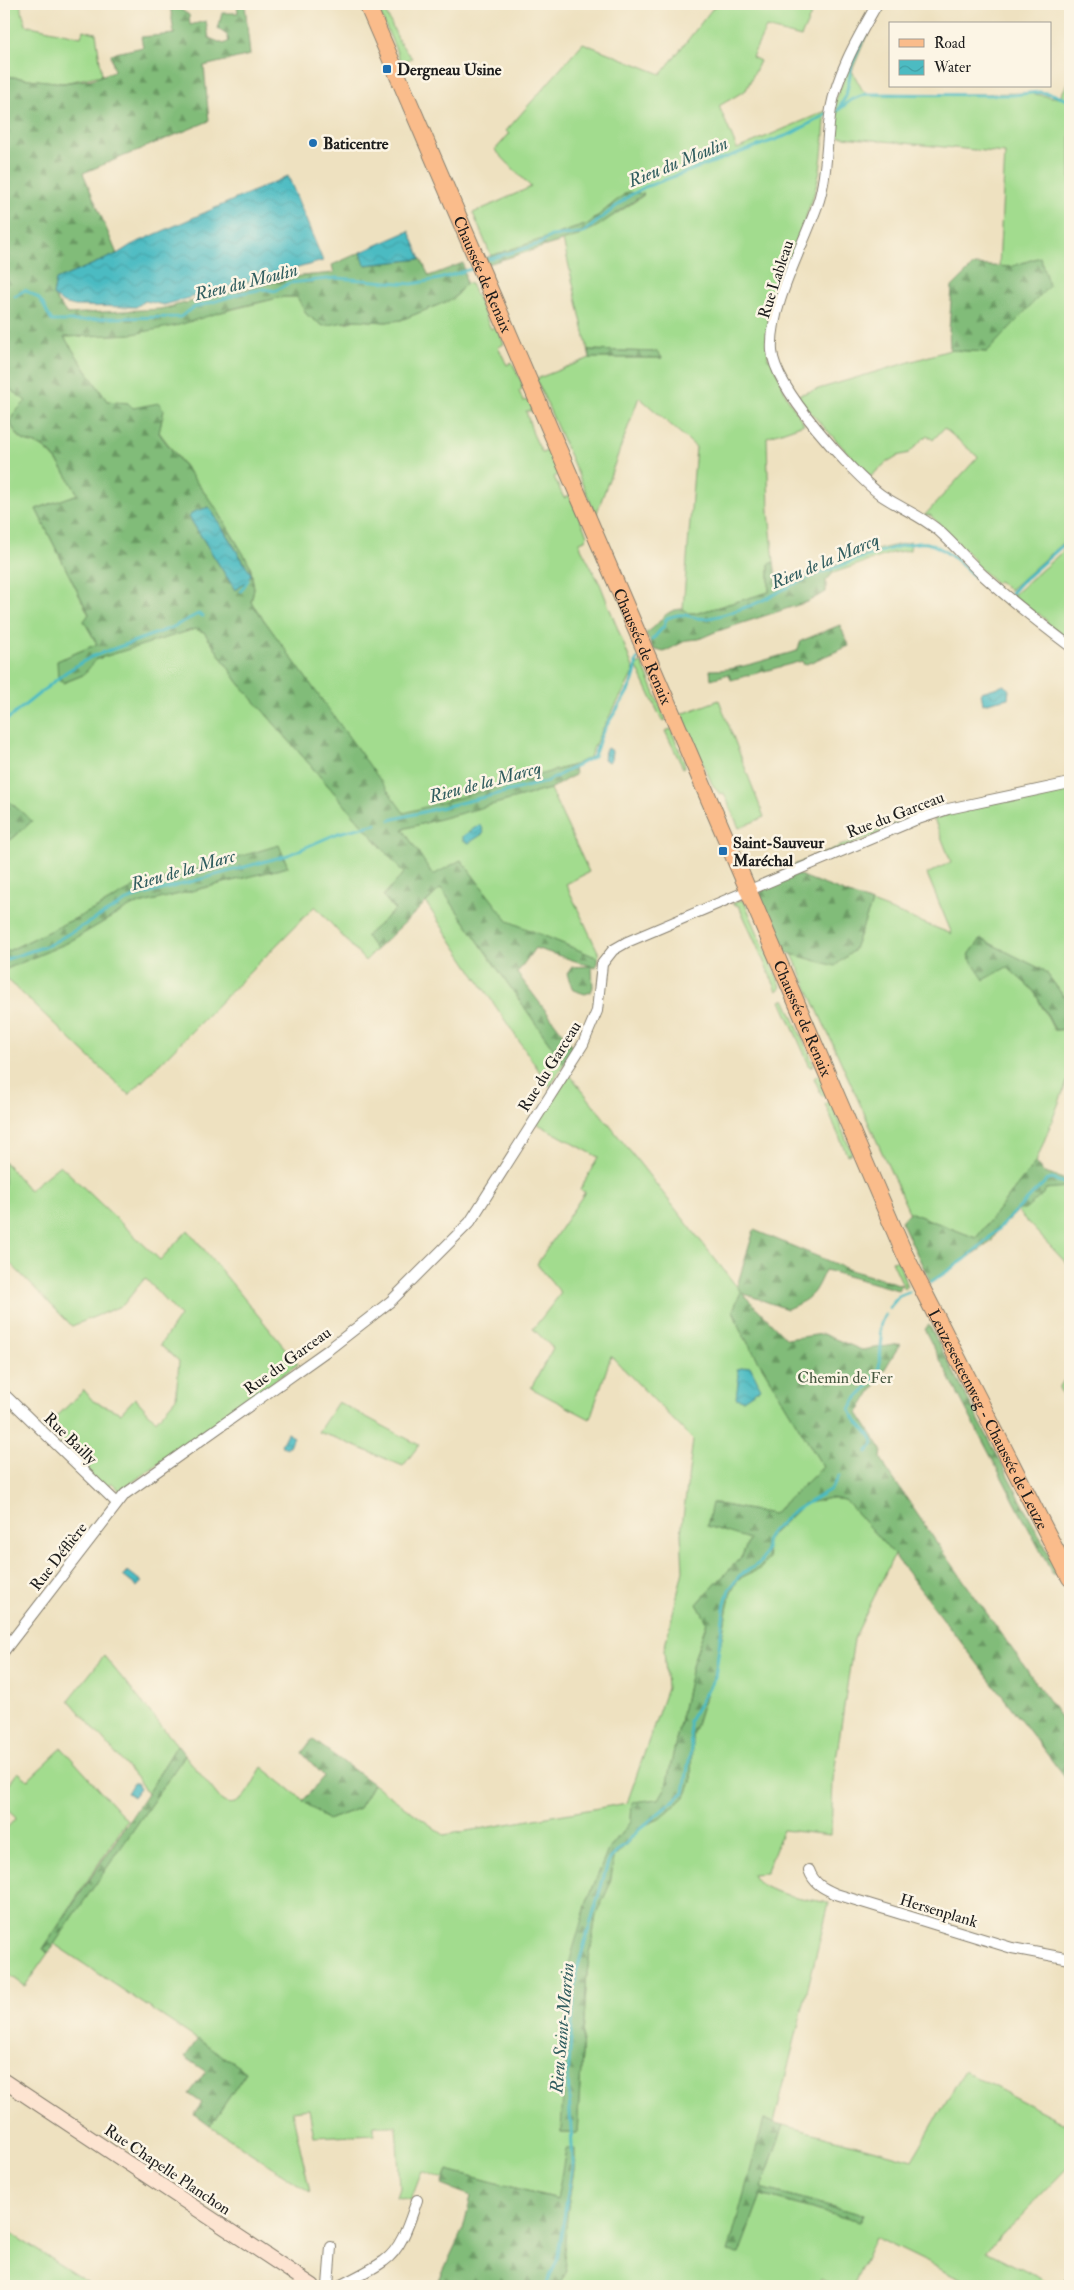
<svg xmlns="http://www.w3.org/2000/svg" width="1074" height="2290" font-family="'IM FELL Double Pica',serif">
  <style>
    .grass { fill: #a2dc8e; stroke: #5f7c55 }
    .forest { fill: url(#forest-firs); stroke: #4e6c4a; fill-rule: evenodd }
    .water { fill: url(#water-waves); stroke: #346c6f }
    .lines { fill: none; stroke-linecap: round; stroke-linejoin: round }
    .stream { stroke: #4cbbc2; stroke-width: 3 }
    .street-casing { stroke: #857e6e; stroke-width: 12 }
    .secondary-casing { stroke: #857e6e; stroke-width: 16 }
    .primary-casing { stroke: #857e6e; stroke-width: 18 }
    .street { stroke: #fff; stroke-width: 10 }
    .secondary { stroke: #fde4d1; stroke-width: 14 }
    .primary { stroke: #fabc8b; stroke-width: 16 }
    .poi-dot { fill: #1f6fb2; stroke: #fcf5e5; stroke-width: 2 }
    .labels { text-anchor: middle; stroke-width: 5; stroke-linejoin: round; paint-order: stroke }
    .poi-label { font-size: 16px; font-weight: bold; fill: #1c1c1c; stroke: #fcf5e5; text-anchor: start }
    .street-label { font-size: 16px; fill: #1c1c1c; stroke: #fcf5e5 }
    .park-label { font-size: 16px; fill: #44563e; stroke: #fcf5e5 }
    .water-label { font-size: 18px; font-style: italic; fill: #2f5c5e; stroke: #fcf5e5 }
  </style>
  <defs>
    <pattern id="forest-firs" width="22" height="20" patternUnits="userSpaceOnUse" patternTransform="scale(1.25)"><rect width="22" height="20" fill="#81bc79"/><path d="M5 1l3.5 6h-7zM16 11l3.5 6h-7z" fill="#699862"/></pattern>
    <pattern id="water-waves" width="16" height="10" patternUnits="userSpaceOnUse" patternTransform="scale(1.25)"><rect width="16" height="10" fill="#4cbbc2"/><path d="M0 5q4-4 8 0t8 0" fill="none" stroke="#42a0a6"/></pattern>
  </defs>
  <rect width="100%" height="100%" fill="#fcf5e5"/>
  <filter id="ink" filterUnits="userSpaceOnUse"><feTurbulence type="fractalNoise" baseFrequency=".02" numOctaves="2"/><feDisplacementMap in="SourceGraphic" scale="10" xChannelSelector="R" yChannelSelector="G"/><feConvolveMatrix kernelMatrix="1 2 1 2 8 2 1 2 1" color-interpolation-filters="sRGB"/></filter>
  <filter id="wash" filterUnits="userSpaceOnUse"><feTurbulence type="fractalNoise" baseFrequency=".0096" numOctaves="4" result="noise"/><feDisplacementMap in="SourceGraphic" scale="20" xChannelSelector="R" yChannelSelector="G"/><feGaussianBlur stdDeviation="1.12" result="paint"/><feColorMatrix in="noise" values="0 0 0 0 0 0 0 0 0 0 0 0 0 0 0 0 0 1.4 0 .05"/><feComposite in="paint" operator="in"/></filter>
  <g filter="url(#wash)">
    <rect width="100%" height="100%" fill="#eee1c0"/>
    <path class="grass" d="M4 4H20L26 25 81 37 83 30 96 33 102 75 63 83 4 76Z
      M376 4H382L400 43 412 58 401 62Z
      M716 4H816L801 37 766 28 752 57 760 61 746 90 719 106 737 149 826 111C823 138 823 165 815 191 798 245 765 300 768 359H772L787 397 804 424 767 437 769 512 774 562 769 564V592L698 613H686L683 609 696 447 639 397 596 515 536 379 590 358H662L658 352 588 350 563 240C593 231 618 213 644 195L627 192 588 224 491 256 473 213 531 187 495 150 509 134 506 131 583 43 661 74Z
      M879 4H886L866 37 852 71 863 91 871 95 1027 93 1060 98 1070 77V536L1010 590 998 581 996 583 973 562 975 560 930 515 924 516 978 457 944 428 933 440 927 435 909 453 897 456 887 462 870 477 799 400 798 395 950 350 987 352 1040 257 1010 267 999 266 1005 153 833 136 832 128 834 129 838 108 833 107 858 41Z
      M466 283 471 284 491 329 496 326 504 344 498 347 507 365 512 362 522 383V389L519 391 523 401 529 400 533 411H526L533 434 542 453 549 450 560 473 554 477 564 498 569 495 587 535 585 540 580 542 581 548 600 584 634 670C621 700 601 726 590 757L574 765 404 814 251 602 254 588 250 565 216 508 159 432 164 410 133 408 128 403 107 401 64 337 133 334 282 297H297L307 315 346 323 355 320 386 322 401 320 453 299Z
      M4 385 27 401 14 413 10 423C14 430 18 438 25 441 33 444 39 443 46 450 60 461 68 479 78 494L36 509 89 615 84 621 97 644 57 661 63 683 83 675 96 659 195 629 204 632 238 682 404 873 383 896 395 910 366 936 376 950 365 961 315 906 129 1095 4 976V970L67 943 131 906 288 867 279 846 133 888 99 907 4 953V841L12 839 32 821 4 797Z
      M911 542 910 550 892 553 833 573 831 566 880 549Z
      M1070 545V644L1046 623 1047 621 1038 613 1036 615 1012 596Z
      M642 663 666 720 662 721 636 665Z
      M719 700 764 817 739 828 724 793 720 794 712 784 682 714Z
      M671 729 684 762 685 767 683 768 665 731Z
      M1070 785V1005L1045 971 981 939 968 956 1007 966 1034 991 1054 1030 1070 1029V1074L1036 1162 976 1238 909 1212 792 954 835 965 853 951 872 903 952 934 927 874 951 862 934 819 951 813 930 817Z
      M550 789 589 872 566 884 599 954 598 958 507 921 461 860 433 876 402 829Z
      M934 807 936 810 786 872 785 869Z
      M441 888 564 1064 550 1087 426 903Z
      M739 900 744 901 781 987 777 991 739 906 732 904Z
      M785 999 814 1065 810 1067 781 1001Z
      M570 1075 741 1292 733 1310 740 1330 823 1467 773 1514 712 1503 749 1538 742 1556 697 1604 707 1622 693 1662 666 1787 659 1799 632 1803 631 1821 608 1850 587 1902 561 2133H577L587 1973 596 1915 610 1884 614 1858 643 1826 659 1819 685 1797 691 1782 692 1737 701 1708 715 1673 730 1595 738 1579 761 1568 769 1558 765 1542 769 1537 804 1503 830 1498 845 1500 894 1555 854 1639 833 1780 831 1835 783 1830 766 1873 752 1874C760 1894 809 1899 829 1903L774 2123 764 2120 739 2253 761 2195 860 2222 864 2215 761 2188 784 2125 912 2160 964 2071 1070 2126V2165L986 2251 1053 2285 1052 2286H976L875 2237 853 2286H833L821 2279 818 2286H550L568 2207 575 2163 566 2149 558 2199 448 2170 444 2179 422 2171 411 2200 397 2197 400 2188 396 2126H374V2134L314 2137 309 2109 292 2111 310 2192 210 2126 246 2072 54 1944 185 1755 222 1801C242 1813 253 1781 262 1767L328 1820 359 1808 373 1784 444 1835 627 1803 667 1688 664 1650 683 1571 681 1533 693 1440 611 1356 590 1419 531 1388 553 1348 533 1329 561 1293 537 1264 585 1192 580 1190 598 1157 536 1123Z
      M819 1075 827 1094 822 1096 814 1078Z
      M830 1101 852 1153 847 1155 825 1104Z
      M4 1161 29 1190 60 1165 160 1260 188 1230 298 1364 120 1491 111 1482 104 1490 48 1430 50 1423 84 1390 93 1401 121 1413 135 1398 156 1421 176 1398 179 1361 160 1345 180 1316 145 1278 123 1305 72 1326 4 1257Z
      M1070 1181V1267L1017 1211 1046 1189 1067 1185Z
      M898 1260 907 1287 905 1289 892 1261Z
      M1070 1377V1408L1059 1388 1064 1380Z
      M4 1398 40 1433 37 1436 4 1404Z
      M338 1402 419 1445 403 1466 336 1438 318 1432Z
      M104 1656 177 1745 147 1794 139 1781 69 1700Z
      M62 1748 127 1820 43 1949 48 1953 25 1986 4 1971V1831L16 1818 4 1807V1790L18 1772 28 1780Z
      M4 2229 93 2286H4Z"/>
    <path class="forest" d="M170 4H180V9L189 15 190 25 206 21 209 38 224 44 229 41 227 35 218 29 222 13H238L237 4H245L250 55 204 66 209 121 83 173 117 254 56 280 53 295 67 314 160 309 301 276 334 273 332 265 361 252 365 265 421 259 429 276 463 263 466 283 453 299 401 320 386 322 355 320 323 326 307 315 297 297H282L231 309 179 325 133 334 64 337 107 401 128 403 133 408 159 403 164 410 159 433 216 508 250 565 254 588 251 602 404 813 574 765 575 775C565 779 559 785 550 789L403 829 433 875 461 860 508 921 598 958 596 967 592 966 593 987 591 992 585 994 573 990 567 974 572 967 591 966 535 948 517 973 574 1048 564 1064 441 888 376 950 366 936 395 910 383 896 404 873 238 682 204 632 195 629 97 659 83 675 63 683 58 680 57 661 97 644 84 621 89 614 36 509 78 494C68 479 60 461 46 449 39 443 32 444 25 441 18 437 14 429 10 423L14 413 26 401 4 385V76L63 83 93 79 114 71 111 54 143 47 141 37 174 34ZM209 507 251 573 235 590 189 517Z
      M627 192 644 194 598 226 578 236 488 264 485 258 588 224Z
      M1040 257 1049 286 987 352 950 350 949 330 952 287 974 265 1010 267Z
      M588 350 658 352 662 358H590Z
      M774 562 776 577 782 582 831 566 833 573 826 581V592L807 602 715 632 699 639 687 640 664 652 653 649 646 633C663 623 662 609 684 609L687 613H698L769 592V564Z
      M840 625 849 646 804 665 802 661 731 680 729 674 711 679 710 670C738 671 769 658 797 651L801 641Z
      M4 797 32 821 12 839 4 841Z
      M279 845 288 867 131 906 67 943 4 970V953L99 907 133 888Z
      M797 874 872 903 853 951 835 966 784 952 761 899 760 893 764 889Z
      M981 939 1045 971 1070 1005V1029L1055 1030 1034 991 1007 967 984 980 968 956Z
      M1036 1162 1042 1172 1069 1181 1067 1187 1046 1189 1044 1193 1025 1210H1019L998 1230 991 1242 931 1283 901 1221 909 1212 976 1238Z
      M754 1230 850 1270 902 1285 898 1290 825 1270C814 1294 813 1298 787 1309L742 1293 787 1339 823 1334 862 1350 900 1344 858 1413 882 1450 881 1458 886 1468 928 1530 1070 1731V1784L894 1555 845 1500 830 1498 804 1504 769 1537 765 1548 769 1558 761 1568 738 1579 730 1595 715 1673 701 1708 692 1737 691 1782 685 1797 659 1819 643 1826 614 1858 610 1884 596 1915 587 1973 577 2133H561L569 1963 587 1902 608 1850 631 1821 632 1802 659 1799 666 1787 693 1662 707 1622 697 1604 742 1556 749 1539 707 1526 712 1503 773 1514 823 1467 740 1330 733 1310 741 1292 737 1286Z
      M929 1325 1059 1573 1053 1575 924 1329Z
      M312 1739 373 1784 359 1808 328 1820 303 1801 324 1776 302 1753Z
      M177 1745 185 1755 48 1953 43 1949 147 1794Z
      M198 2039 246 2072 210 2126 194 2114 202 2103 189 2094 206 2071 185 2057Z
      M764 2120 784 2125 761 2188 864 2215 860 2222 761 2195 739 2254 728 2252Z
      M566 2149H575V2163L568 2207 564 2253 567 2271 559 2286H436L463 2229 471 2196 442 2185 448 2170 557 2199Z"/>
    <path class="water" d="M288 176 323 261 164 305 145 301 136 307 75 306 63 303 53 295 56 280 117 254 131 245Z
      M409 231 421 259 365 265 361 252Z
      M209 507 251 574 248 580 235 590 189 517 193 512Z
      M1005 685 1009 690 1008 698 983 704 981 692Z
      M607 748 612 751 611 760 608 762 604 759 605 751Z
      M479 825 482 827 484 833 469 843 463 840V836Z
      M750 1366 761 1388 743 1400 736 1398 739 1375 737 1369Z
      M287 1433 294 1437 287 1449 281 1445Z
      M128 1571 142 1582 137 1587 123 1576Z
      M133 1783H137L140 1788 133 1797 127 1793Z"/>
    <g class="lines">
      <path class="stream" d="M840 106 846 96 852 64 865 35
        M837 111 851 100 866 94 1013 95 1039 92 1052 94 1070 101
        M489 259 539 244 551 236 583 233 629 196 645 187 791 134 827 114
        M15 296 25 290C48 302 40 303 52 321H79L108 318 180 317 193 308 242 293 264 289 275 291 289 283 337 278 412 284 439 279 471 269
        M241 591 248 580
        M1011 593 1021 582 1070 539
        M652 640 664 626 666 619C688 608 691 622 709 618 722 616 734 611 746 607 763 602 774 594 790 586 814 575 904 539 927 543 955 549 989 598 1006 599
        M4 722 66 672 91 657 171 628 198 614 203 616
        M390 820 546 782 593 757C598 749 598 740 603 732 613 712 638 685 636 662L638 659
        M4 960 49 945 132 898 288 855 338 833 376 824
        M931 1282 964 1260 986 1241 1046 1181 1052 1179 1070 1185
        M889 1308 899 1296 909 1292
        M867 1452 874 1444C870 1429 854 1424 850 1410 855 1394 871 1388 878 1372 881 1362 880 1349 882 1339 878 1330 880 1323 885 1315
        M546 2286 557 2260 573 2163 568 2077 576 1973 607 1866 610 1859 641 1828 684 1792 691 1748 689 1721 715 1677 725 1603 729 1590 739 1576 761 1562 766 1550V1539L769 1534 794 1511 831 1489 839 1476"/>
    </g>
  </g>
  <g filter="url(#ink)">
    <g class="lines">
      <defs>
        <path id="street" d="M877 4C859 36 838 71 831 109 826 139 828 170 819 200 805 244 769 305 772 351 775 389 851 472 881 495 900 508 922 516 939 531 955 545 968 562 984 576 1011 601 1041 624 1070 646
          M4 1394 117 1503
          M4 1651 125 1494 328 1350 391 1301 470 1222 583 1044 597 1011 602 964 613 950 627 942 915 820 948 809 1070 783
          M809 1870C814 1884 823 1888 836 1894L1012 1948 1070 1959
          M328 2286 331 2247
          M339 2286C354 2278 370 2271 384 2261 402 2249 410 2220 417 2200
          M1066 2286 1070 2282"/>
        <path id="secondary" d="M4 2081 313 2286"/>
        <g id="primary">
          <path id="s1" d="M367 4 905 1255 1070 1578"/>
        </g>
      </defs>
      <use href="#street" class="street-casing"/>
      <use href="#secondary" class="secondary-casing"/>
      <use href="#primary" class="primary-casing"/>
      <use href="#street" class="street"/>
      <use href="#secondary" class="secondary"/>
      <use href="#primary" class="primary"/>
    </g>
  </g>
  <g class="poi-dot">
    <rect x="382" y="64" width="10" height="10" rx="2.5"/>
    <circle cx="313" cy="143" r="5"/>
    <rect x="718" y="846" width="10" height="10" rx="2.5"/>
  </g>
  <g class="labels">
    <g class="poi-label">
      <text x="397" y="75">Dergneau Usine</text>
      <text x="323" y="149">Baticentre</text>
      <text x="733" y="848">Saint-Sauveur<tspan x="733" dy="18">Maréchal</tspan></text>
    </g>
    <g class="street-label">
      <text dy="6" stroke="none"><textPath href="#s1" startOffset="294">Chaussée de Renaix</textPath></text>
      <text transform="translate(775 279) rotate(-72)" y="6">Rue Lableau</text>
      <text dy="6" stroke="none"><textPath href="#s1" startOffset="699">Chaussée de Renaix</textPath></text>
      <text transform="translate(895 814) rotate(-21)" y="6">Rue du Garceau</text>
      <text dy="6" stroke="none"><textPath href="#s1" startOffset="1104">Chaussée de Renaix</textPath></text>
      <text transform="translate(549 1066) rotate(-58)" y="6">Rue du Garceau</text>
      <text transform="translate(287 1360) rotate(-36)" y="6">Rue du Garceau</text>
      <text dy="6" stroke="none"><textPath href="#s1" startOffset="1546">Leuzesesteenweg - Chaussée de Leuze</textPath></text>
      <text transform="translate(71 1438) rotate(44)" y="6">Rue Bailly</text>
      <text transform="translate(58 1556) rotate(-52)" y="6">Rue Déflière</text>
      <text transform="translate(939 1910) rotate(17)" y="6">Hersenplank</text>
      <text transform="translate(168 2169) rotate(34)" y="6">Rue Chapelle Planchon</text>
    </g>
    <g class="park-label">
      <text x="845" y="1383">Chemin de Fer</text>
    </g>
    <g class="water-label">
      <text transform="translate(678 162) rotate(-22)" y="6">Rieu du Moulin</text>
      <text transform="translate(246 282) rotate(-14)" y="6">Rieu du Moulin</text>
      <text transform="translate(825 561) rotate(-23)" y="6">Rieu de la Marcq</text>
      <text transform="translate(485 782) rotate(-15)" y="6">Rieu de la Marcq</text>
      <text transform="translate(183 870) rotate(-16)" y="6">Rieu de la Marc</text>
      <text transform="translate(562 2028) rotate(-85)" y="6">Rieu Saint-Martin</text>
    </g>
  </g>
  <rect width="1074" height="2290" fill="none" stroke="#fcf5e5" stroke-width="20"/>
  <rect x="889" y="22" width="162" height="65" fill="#fcf5e5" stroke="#a29e95"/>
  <rect x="899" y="39" width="25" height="8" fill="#fabc8b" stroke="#a29e95"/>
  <text x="934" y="48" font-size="15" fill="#1c1c1c">Road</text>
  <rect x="899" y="60" width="25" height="15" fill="url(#water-waves)" stroke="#a29e95"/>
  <text x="934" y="72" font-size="15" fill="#1c1c1c">Water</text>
</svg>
